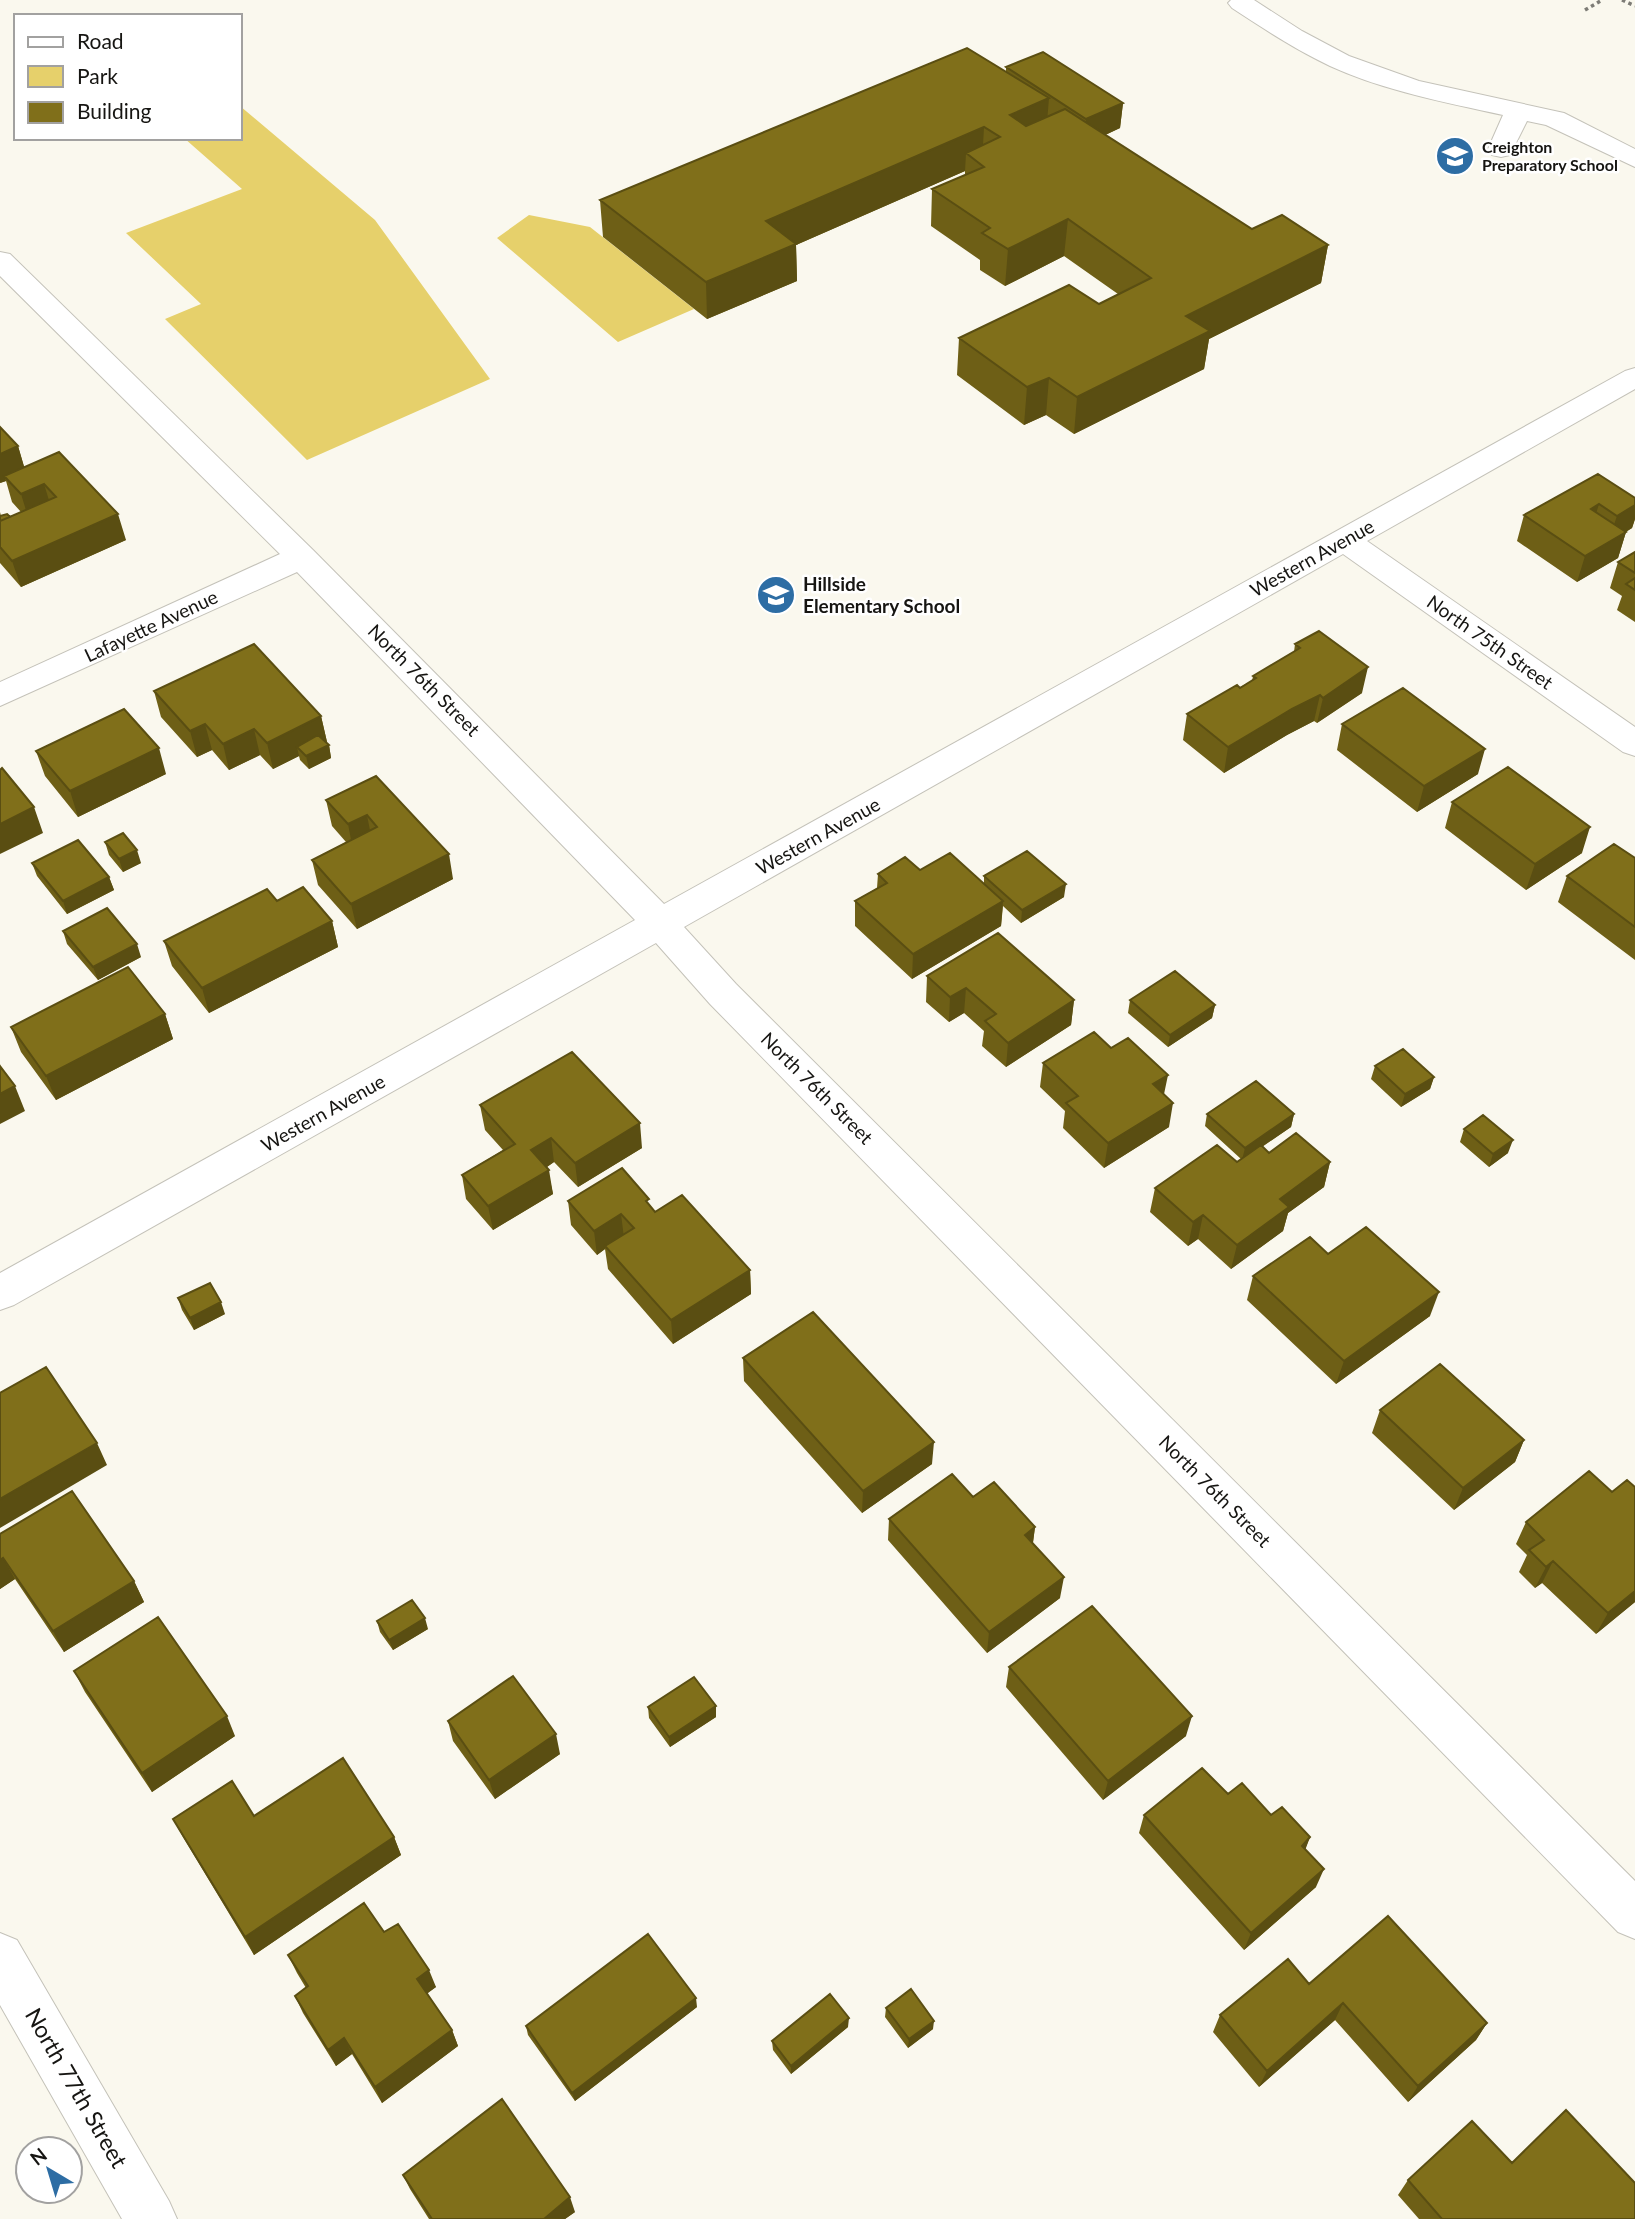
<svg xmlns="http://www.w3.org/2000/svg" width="1635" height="2219" font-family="Lato,sans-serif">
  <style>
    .green { fill: #e6d06b }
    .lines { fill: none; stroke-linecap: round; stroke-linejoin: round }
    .minor-casing { stroke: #c4c2b9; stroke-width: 2 }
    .path { stroke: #7d7c76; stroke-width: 3.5; stroke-dasharray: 3.5 3.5; stroke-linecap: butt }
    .minor { fill: #fff; fill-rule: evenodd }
    .wall { fill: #6e5f16 }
    .shaded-wall { fill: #5a4e12 }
    .building { fill: #806f1a; stroke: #5a4e12; stroke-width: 2 }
    .labels { text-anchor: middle; stroke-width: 5; stroke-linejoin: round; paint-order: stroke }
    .far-poi-label { font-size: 16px; font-weight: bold; fill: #161512; stroke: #fff; text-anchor: start }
    .street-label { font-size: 19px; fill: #161512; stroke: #fff }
    .poi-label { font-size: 19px; font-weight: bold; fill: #161512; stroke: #fff; text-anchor: start }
    .near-street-label { font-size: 23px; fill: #161512; stroke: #fff }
  </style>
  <rect width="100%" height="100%" fill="#faf8ee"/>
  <path class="green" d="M240 106 375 220 490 379 307 460 165 319 201 304 126 233 242 189 184 138H240Z
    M529 215 590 227 694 309 618 342 497 238Z"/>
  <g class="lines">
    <defs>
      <path id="minor" d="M1231 0H1254L1302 31 1349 56 1419 81 1564 113 1635 149V167L1546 125 1527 121 1510 155 1501 157 1492 155 1488 149 1503 115C1444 102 1385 91 1330 66 1296 50 1264 29 1232 8L1228 3Z
        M0 252 10 254 313 550 664 904 1625 371 1635 368V389L1367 541 1635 727V756L1623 752 1343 554 684 927 736 984 1635 1881V1939L1618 1932 710 1004 656 943 14 1305 0 1310V1273L635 920 297 572 0 706V682L280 554 0 276Z
        M0 1933 17 1940 169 2201 177 2219H122L0 2005Z"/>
    </defs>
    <use href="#minor" class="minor-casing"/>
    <path class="path" d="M1622 0 1635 6
      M1585 10 1602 0"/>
    <use href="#minor" class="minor"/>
  </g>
  <path class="wall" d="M1006 67 1123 103 1120 128 1105 135 1252 229 1328 245 1321 283 1209 339 1204 369 1074 434 1046 415 1024 425 957 375 959 338 1099 304 1118 294 1064 256 1005 286 980 270V260L931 226 932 189 965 175V171L796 245 797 281 707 319 603 237 600 200 1006 72Z
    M18 446 24 467 126 540 21 587 0 563V512L1 516 10 517 21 512 12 502 6 481 0 483Z
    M1635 498V519L1632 528 1626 532 1618 558 1577 582 1517 541 1524 515Z
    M1635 552V622L1617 610 1622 596 1610 588 1618 562Z
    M1295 644 1362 693 1317 723 1314 721 1287 735 1224 773 1183 740 1187 714 1252 681 1253 676 1294 652Z
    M154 691 321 716 327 742H326L329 745 331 758 309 769 300 760 299 756 273 769 260 755 229 770 212 750 197 757 161 717Z
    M1342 724 1478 774 1417 812 1337 750Z
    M36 751 166 774 78 817 45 776Z
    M376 776 453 879 357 929 318 885 312 860 346 842 332 826 326 800Z
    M1452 802 1582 853 1526 890 1445 828Z
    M105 842 141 863 123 872 109 855Z
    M1635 858V960L1558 902 1567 876Z
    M32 863 109 877 114 890 67 914 37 876Z
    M920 870 984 883V876L1064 897 1021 923 1003 906 1001 926 912 979 855 926V901L877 888 878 874Z
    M277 901 332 921 338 947 209 1013 172 966 164 941Z
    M63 931 141 957 98 980 67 944Z
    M927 976 1074 1000 1071 1025 1006 1067 982 1046 984 1031 964 1013 949 1022 926 1002Z
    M1130 1000 1215 1005 1212 1018 1168 1047 1128 1013Z
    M165 1014 173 1039 56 1100 21 1052 11 1027Z
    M1111 1048 1164 1094 1169 1127 1104 1168 1063 1128 1065 1111 1040 1087 1043 1063Z
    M1375 1066 1434 1077 1430 1089 1401 1107 1371 1079Z
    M480 1105 642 1148 578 1187 554 1162 547 1167 553 1194 493 1230 466 1199 462 1175 503 1150 485 1130Z
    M1207 1114H1294L1291 1127 1262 1147 1269 1153 1330 1162 1324 1187 1288 1213 1283 1231 1231 1269 1198 1239 1188 1246 1150 1212 1155 1188 1237 1162 1241 1159 1205 1126Z
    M1464 1129 1508 1153 1489 1167 1460 1142Z
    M568 1201 649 1205 655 1212 750 1270 751 1294 673 1344 608 1269 605 1249 597 1255 571 1225Z
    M1328 1254 1430 1316 1336 1384 1247 1300 1253 1276Z
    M178 1298 225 1314 194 1330 182 1310Z
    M743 1358 932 1464 862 1513 744 1381Z
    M1380 1410 1524 1440 1515 1462 1454 1510 1372 1433Z
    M1635 1487V1602L1596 1634 1542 1583 1535 1588 1519 1572 1527 1555 1516 1544 1526 1522 1612 1492Z
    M973 1497 1035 1527 1033 1543 1060 1598 987 1653 888 1540 889 1519Z
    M0 1534 134 1581 144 1602 64 1652 15 1579 0 1589Z
    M377 1621 428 1629 393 1650 380 1632Z
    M1009 1667 1186 1736 1103 1800 1006 1687Z
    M74 1671 235 1736 152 1792 85 1692Z
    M648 1707 716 1717 670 1747 649 1718Z
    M448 1721 560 1754 495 1799 453 1741Z
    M1228 1794 1271 1815 1310 1837 1305 1849 1316 1887 1244 1950 1139 1833 1144 1815Z
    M254 1816 394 1837 401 1855 254 1955 183 1837 173 1819Z
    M384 1932 436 1987 427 1993 452 2030 458 2046 382 2103 352 2054 336 2066 303 2013 295 1996 306 1988 297 1973 288 1955Z
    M1309 1984 1487 2023 1476 2040 1408 2102 1335 2020 1259 2087 1213 2032 1220 2015Z
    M697 2007 575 2101 528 2035 526 2026Z
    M886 2008 933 2029 908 2048 885 2017Z
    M848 2027 791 2074 773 2050 772 2041Z
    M1512 2163 1635 2219H1419L1398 2195 1408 2180Z
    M403 2175 575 2212 565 2219H429L410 2189Z"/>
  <path class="shaded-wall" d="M1049 98 1046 135 1008 152 1010 115Z
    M1123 103 1120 128 1084 145 1086 119Z
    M984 127 982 163 966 153 965 171 796 245 797 281 707 319 706 282 766 221Z
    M1068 219 1064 256 1005 286 1008 249Z
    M1328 245 1321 283 1209 339 1204 369 1074 434 1077 397 1186 316Z
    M1049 378 1046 415 1024 425 1027 387Z
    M18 446 26 473 4 476 6 481 0 483V454Z
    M44 484 52 510 29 520 21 494Z
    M1599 504 1591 530V509Z
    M1635 505V519L1632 528 1608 542 1617 516Z
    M118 514 126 540 21 587 12 561Z
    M1626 532 1618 558 1577 582 1585 556Z
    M1368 667 1362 693 1317 723 1323 698Z
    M1320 695 1314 721 1287 735 1224 773 1228 747 1292 709Z
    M321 716 327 742 304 753 297 747 299 756 273 769 267 743Z
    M205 724 212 750 197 757 190 731Z
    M254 729 260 755 229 770 223 744Z
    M329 745 331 758 309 769 306 756Z
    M159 748 166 774 78 817 70 791Z
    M1485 749 1478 774 1417 812 1424 786Z
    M34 807 43 833 0 854V824Z
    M367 815 372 841 353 850 348 824Z
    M1590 827 1582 853 1526 890 1535 864Z
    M137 850 141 863 123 872 119 859Z
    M449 854 453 879 357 929 351 904Z
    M109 877 114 890 67 914 63 901Z
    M1066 884 1064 897 1021 923 1022 910Z
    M1003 901 1001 926 912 979 913 954Z
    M332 921 338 947 209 1013 202 988Z
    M137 944 141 957 98 980 93 967Z
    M966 988 964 1013 949 1022 950 997Z
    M1074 1000 1071 1025 1006 1067 1008 1043Z
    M1215 1005 1212 1018 1168 1047 1170 1035Z
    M165 1014 173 1039 56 1100 46 1076Z
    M1168 1075 1163 1099 1153 1084Z
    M1434 1077 1430 1089 1401 1107 1405 1094Z
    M15 1086 25 1111 0 1124V1094Z
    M1173 1103 1169 1127 1104 1168 1108 1143Z
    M1294 1114 1291 1127 1242 1160 1245 1148Z
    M640 1123 642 1148 578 1187 575 1163Z
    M551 1138 554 1162 535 1175 531 1150Z
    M1513 1140 1508 1153 1489 1167 1493 1154Z
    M1330 1162 1324 1187 1288 1213 1283 1231 1231 1269 1237 1245 1280 1199Z
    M549 1170 553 1194 493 1230 488 1206Z
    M621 1214 624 1238 605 1246V1249L597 1255 594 1231Z
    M1203 1215 1198 1239 1188 1246 1193 1222Z
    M750 1270 751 1294 673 1344 671 1320Z
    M1439 1292 1430 1316 1336 1384 1344 1361Z
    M221 1302 225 1314 194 1330 190 1318Z
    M1524 1440 1515 1462 1454 1510 1463 1488Z
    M934 1442 932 1464 862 1513 863 1491Z
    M97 1443 107 1465 0 1528V1499Z
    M1035 1527 1032 1549 1025 1535Z
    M3 1558 15 1579 0 1589V1560Z
    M1553 1561 1542 1583 1535 1588 1546 1567Z
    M1064 1577 1060 1598 987 1653 989 1632Z
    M134 1581 144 1602 64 1652 53 1631Z
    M1635 1591V1602L1596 1634 1608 1613Z
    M425 1618 428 1629 393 1650 389 1640Z
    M716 1706V1717L670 1747 669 1737Z
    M227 1716 235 1736 152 1792 142 1773Z
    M1192 1716 1186 1736 1103 1800 1108 1781Z
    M556 1734 560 1754 495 1799 489 1780Z
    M394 1837 401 1855 254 1955 245 1937Z
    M1310 1837 1303 1856 1302 1846Z
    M1324 1869 1316 1887 1244 1950 1251 1933Z
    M429 1970 436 1987 424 1996 417 1979Z
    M696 1998 697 2007 575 2101 572 2093Z
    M1343 2003 1335 2020 1259 2087 1267 2071Z
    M849 2018 848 2027 791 2074V2066Z
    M934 2021 933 2029 908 2048 909 2039Z
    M1487 2023 1476 2040 1408 2102 1418 2086Z
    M452 2030 458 2046 382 2103 375 2087Z
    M344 2038 352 2054 336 2066 328 2050Z
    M570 2197 575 2212 565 2219H544Z"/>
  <path class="building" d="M967 48 1049 98 1010 115 1026 126 1065 109 1252 229 1282 215 1328 245 1186 316 1210 331 1077 397 1049 378 1027 387 959 338 1069 285 1099 304 1151 278 1068 219 1008 249 982 233 990 228 932 189 984 167 966 153 1000 137 984 127 766 221 796 244 706 282 600 200Z
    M1043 52 1123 103 1086 119 1006 67Z
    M0 427 18 446 0 454Z
    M59 452 118 514 12 561 0 547V521L56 497 44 484 21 494 4 476Z
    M1598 474 1635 498V505L1617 516 1599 504 1591 509 1626 532 1585 556 1524 515Z
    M7 514 10 517 0 521V516Z
    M1635 552V573L1618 562Z
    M1635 578V590L1626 584Z
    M1319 631 1368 667 1323 698 1320 695 1292 709 1228 747 1187 714 1237 685 1240 688 1256 678 1253 676 1300 648 1295 644Z
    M254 644 321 716 267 743 254 729 223 744 205 724 190 731 154 691Z
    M1403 688 1485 749 1424 786 1342 724Z
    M124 709 159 748 70 791 36 751Z
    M318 735 329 745 306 756 297 747Z
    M1508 767 1590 827 1535 864 1452 802Z
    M2 768 34 807 0 824V770Z
    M376 776 449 854 351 904 312 860 377 827 367 815 348 824 326 800Z
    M123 833 137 850 119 859 105 842Z
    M78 840 109 877 63 901 32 863Z
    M1614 844 1635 858V927L1567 876Z
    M1027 851 1066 884 1022 910 984 876Z
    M950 853 1003 901 913 954 855 901 887 883 878 874 905 857 920 870Z
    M303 887 332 921 202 988 164 941 267 889 277 901Z
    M107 908 137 944 93 967 63 931Z
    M998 933 1074 1000 1008 1043 985 1021 996 1014 966 988 950 997 927 976Z
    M128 967 165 1014 46 1076 11 1027Z
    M1175 971 1215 1005 1170 1035 1130 1000Z
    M1094 1032 1111 1048 1128 1038 1168 1075 1153 1084 1173 1103 1108 1143 1066 1103 1078 1096 1043 1063Z
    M1403 1049 1434 1077 1405 1094 1375 1066Z
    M572 1052 640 1123 575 1163 551 1138 531 1150 549 1170 488 1206 462 1175 515 1144 480 1105Z
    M0 1066 15 1086 0 1094Z
    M1256 1081 1294 1114 1245 1148 1207 1114Z
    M1483 1115 1513 1140 1493 1154 1464 1129Z
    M1296 1133 1330 1162 1280 1199 1289 1207 1237 1245 1203 1215 1193 1222 1155 1188 1217 1145 1237 1162 1261 1145 1269 1153Z
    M622 1168 649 1199 646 1201 655 1212 682 1195 750 1270 671 1320 605 1246 634 1228 621 1214 594 1231 568 1201Z
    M1366 1227 1439 1292 1344 1361 1253 1276 1310 1237 1328 1254Z
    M210 1283 221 1302 190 1318 178 1298Z
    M813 1312 934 1442 863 1491 743 1358Z
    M1440 1364 1524 1440 1463 1488 1380 1410Z
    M46 1367 97 1443 0 1499V1393Z
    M1589 1471 1612 1492 1627 1480 1635 1487V1591L1608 1613 1553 1561 1546 1567 1529 1550 1544 1540 1526 1522Z
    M952 1474 973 1497 994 1482 1035 1527 1025 1535 1064 1577 989 1632 889 1519Z
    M72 1491 134 1581 53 1631 3 1558 0 1560V1534Z
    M412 1600 425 1618 389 1640 377 1621Z
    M1092 1606 1192 1716 1108 1781 1009 1667Z
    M158 1617 227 1716 142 1773 74 1671Z
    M513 1676 556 1734 489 1780 448 1721Z
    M694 1677 716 1706 669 1737 648 1707Z
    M343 1758 394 1837 245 1937 173 1819 232 1781 254 1816Z
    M1202 1768 1228 1794 1242 1783 1271 1815 1282 1807 1310 1837 1302 1846 1324 1869 1251 1933 1144 1815Z
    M364 1903 384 1932 398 1924 429 1970 417 1979 452 2030 375 2087 344 2038 328 2050 295 1996 308 1986 288 1955Z
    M1388 1916 1487 2023 1418 2086 1343 2003 1267 2071 1220 2015 1288 1959 1309 1984Z
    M648 1934 696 1998 572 2093 526 2026Z
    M911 1989 934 2021 909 2039 886 2008Z
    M830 1994 849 2018 791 2066 772 2041Z
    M502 2099 570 2197 544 2219H432L403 2175Z
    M1566 2110 1635 2183V2219H1442L1408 2180 1472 2121 1512 2163Z"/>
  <defs>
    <symbol id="school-disc" viewBox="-11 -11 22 22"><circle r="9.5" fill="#2d6da4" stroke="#fff"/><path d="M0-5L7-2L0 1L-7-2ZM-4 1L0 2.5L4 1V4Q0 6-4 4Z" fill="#fff"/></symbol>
  </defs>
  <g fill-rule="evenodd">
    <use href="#school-disc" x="1433" y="134" width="44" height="44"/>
    <use href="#school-disc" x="754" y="573" width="44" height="44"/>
  </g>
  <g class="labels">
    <g class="far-poi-label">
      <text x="1482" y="153">Creighton<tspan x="1482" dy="18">Preparatory School</tspan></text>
    </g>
    <g class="street-label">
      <text transform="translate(1312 558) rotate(-29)" y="7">Western Avenue</text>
      <text transform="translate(151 626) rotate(-25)" y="7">Lafayette Avenue</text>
      <text transform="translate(1490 642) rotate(35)" y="7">North 75th Street</text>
      <text transform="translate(424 680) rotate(45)" y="7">North 76th Street</text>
      <text transform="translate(818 836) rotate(-29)" y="7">Western Avenue</text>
      <text transform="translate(817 1088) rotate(45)" y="7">North 76th Street</text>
      <text transform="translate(323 1113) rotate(-29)" y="7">Western Avenue</text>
      <text transform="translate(1215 1491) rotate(45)" y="7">North 76th Street</text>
    </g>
    <g class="poi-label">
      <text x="803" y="591">Hillside<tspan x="803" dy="22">Elementary School</tspan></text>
    </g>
    <g class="near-street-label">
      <text transform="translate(76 2088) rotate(60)" y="8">North 77th Street</text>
    </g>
  </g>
  <rect x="14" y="14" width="228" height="126" fill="#ffffff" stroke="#a2a1a0" stroke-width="2"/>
  <rect x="28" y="37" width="35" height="10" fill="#ffffff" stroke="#a2a1a0" stroke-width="2"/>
  <text x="77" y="49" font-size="21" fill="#161512">Road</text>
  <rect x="28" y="66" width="35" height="21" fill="#e6d06b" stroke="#a2a1a0" stroke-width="2"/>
  <text x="77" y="84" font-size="21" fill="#161512">Park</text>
  <rect x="28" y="102" width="35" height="21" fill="#806f1a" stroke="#a2a1a0" stroke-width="2"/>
  <text x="77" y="119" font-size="21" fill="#161512">Building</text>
  <g transform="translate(49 2170) rotate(322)"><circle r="33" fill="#ffffff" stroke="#a2a1a0" stroke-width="2"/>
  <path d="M0-5L12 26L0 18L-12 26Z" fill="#2d6da4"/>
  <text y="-10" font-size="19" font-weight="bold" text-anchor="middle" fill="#161512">N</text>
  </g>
</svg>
